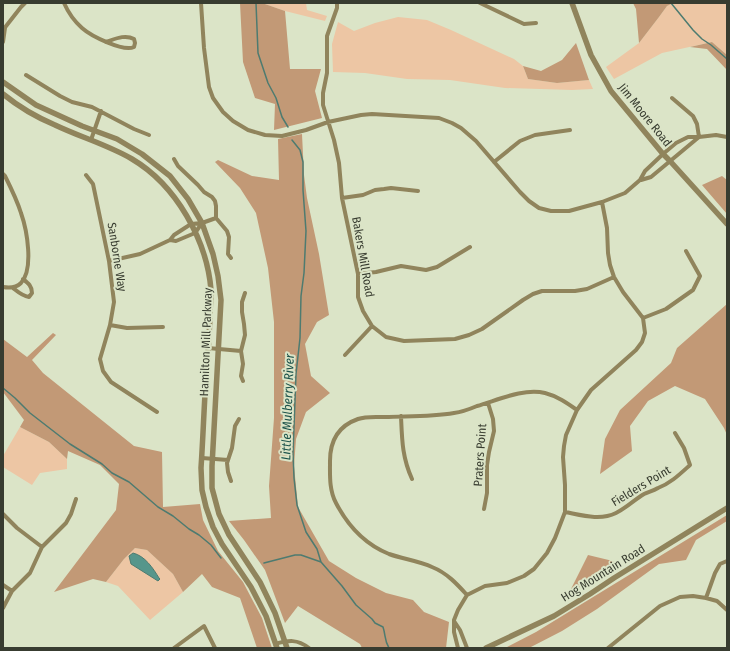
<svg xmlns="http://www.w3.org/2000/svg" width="730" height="651" font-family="'Fira Sans Condensed',sans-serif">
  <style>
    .green { fill: #edc6a4 }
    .forest { fill: #c29976 }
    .water { fill: #56968b; stroke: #4d7b70 }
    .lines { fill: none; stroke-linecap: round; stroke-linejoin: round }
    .stream { stroke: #4d7b70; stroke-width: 1.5 }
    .minor { stroke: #90845c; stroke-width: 4 }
    .tertiary { stroke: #90845c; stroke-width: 5.5 }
    .labels { text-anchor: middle; stroke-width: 4; stroke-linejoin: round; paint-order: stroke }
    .street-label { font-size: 12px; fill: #383c30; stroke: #dbe4c7 }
    .water-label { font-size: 13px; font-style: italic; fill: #1b524a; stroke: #dbe4c7 }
  </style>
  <rect width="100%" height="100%" fill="#dbe4c7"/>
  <path class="green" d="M262 3H306L307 10 327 16 325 21 285 11Z
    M673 3H727V55L712 42 662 53 614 79 606 67 639 43 659 17 667 6Z
    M398 17 427 20 451 30 514 59 523 66 528 79 557 83 589 80 593 89 572 90 505 88 450 80 407 79 365 73 333 72 332 44 338 22 354 31 375 23Z
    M20 427 49 442 67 459V469L40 473 32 485 3 467V456Z
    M135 548 147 550 173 574 183 592 150 620 118 586 106 582 124 559Z"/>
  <path class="forest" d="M240 3H262L285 11 290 69H321L315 91 322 118 274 130 275 104 255 98 243 62Z
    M633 3H673L667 6 659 17 639 43 636 9Z
    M712 42 727 55V70L707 49 690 47Z
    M576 43 589 80 557 83 528 79 523 66 541 71 562 60Z
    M302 134 304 175 307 198 319 254 329 315 317 322 305 344 311 376 330 393 306 412 296 439 294 466 298 507 329 561 356 578 386 593 413 600 424 612 449 622 446 648H362L360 644 298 606 285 623 265 570 244 540 229 521 271 518 269 486 274 418V322L268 268 256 213 240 188 215 162 218 160 252 176 279 180 278 139Z
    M722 176 727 180V214L702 185Z
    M727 304V435L724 428 705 399 675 386 648 401 630 426 632 451 600 474 605 439 620 410 671 363 677 348Z
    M53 333 56 335 32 360 43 373 134 446 162 452 163 507 200 504 203 520 218 551 243 582 262 618 272 648H257L240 598 212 587 202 574 183 592 173 574 147 550 135 548 124 559 106 582 93 579 54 592 116 510 119 484 100 465 68 451 67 459 49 442 20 427 24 420 3 392V339L27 357Z
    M727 515V521L696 540 686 560 659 564 597 609 562 631 529 648H505L536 632Z
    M588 555 617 562 568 595Z"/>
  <path class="water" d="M133 553C145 556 153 568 159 578L160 579 158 581 131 564 129 556Z"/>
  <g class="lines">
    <path class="stream" d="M256 3 258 53 268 83 276 98 282 117 288 127
      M671 3 693 30 702 39 711 45 727 59
      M292 140 300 150 303 162V190L306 231 304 273 301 296 300 338 296 374 293 453 294 478 297 505 306 532 317 549 321 562 342 586 356 605 372 619 375 623 383 627C386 636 384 640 389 648
      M3 388 15 398 30 413 70 444 102 464 112 473 129 482 158 507 173 516 189 529 199 535 211 545 221 558
      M264 563 295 555H301L321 562"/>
    <path class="minor" d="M64 3C68 12 74 21 82 28 91 36 123 52 134 47L135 43 134 39C125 34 115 39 106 42
      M201 3 204 48 209 87 213 98 223 112 233 121 248 130 265 135 282 136 306 130 328 122 361 115 372 114 439 118 452 123 461 128 476 141 520 192 529 201 539 208 551 211H569L602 202 625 193 640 180 645 171 663 154 676 143 688 137H699L716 135 727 137
      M337 3V8L327 36V73L323 93V105L334 140 339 163 342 198 358 274V297L363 311 372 326 386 337 404 341 455 339 469 335 482 329 523 300 533 294 542 291H575L587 289 614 277
      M480 3 524 24 536 23
      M3 30 21 7 25 3
      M3 42 5 28
      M26 75 60 96 72 102 92 107 134 129 149 135
      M672 98 693 116 697 124 699 137
      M91 140 101 111
      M174 159 178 166 198 185 204 192 212 197 215 201 216 206V218L227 231 229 237 228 254 231 258
      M494 162 520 141 535 135 570 130
      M3 174 5 176C11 188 17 200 21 213 27 230 34 269 21 283 16 288 9 288 3 287
      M86 175 93 184 109 261 114 302 110 325 100 359 103 371 111 382 157 412
      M641 180 651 177 699 137
      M342 198 363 195 375 190 384 189 391 188 418 191
      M202 223 195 233 176 241 170 240 174 235 191 224Z
      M202 223 216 218
      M109 261 140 254 170 240
      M358 274 376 272 401 266 426 270 437 267 470 247
      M13 288C18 292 22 296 29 297L32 293C32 286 28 283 23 279
      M643 318 666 309 693 290 700 276 686 251
      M110 325 127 328 163 327
      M208 348 241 351
      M345 355 372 326
      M243 381 241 376 243 364 241 351 245 335 244 324 242 312V302L245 293
      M401 416C402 439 402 457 412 479
      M202 458 228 460
      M231 481 228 472 227 463 232 448 235 426 239 419
      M484 509 487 493V465L489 452 494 431 493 419 488 403
      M565 512C581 515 600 521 616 513 626 508 634 500 644 494 648 492 653 491 658 488 671 483 680 474 690 465L684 448 675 433
      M3 514 17 528 42 547
      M3 585 12 591
      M467 595C457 584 447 573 432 567 419 561 403 559 389 554 364 544 348 526 336 503 329 490 330 475 330 461 330 441 338 426 358 419 366 416 376 417 385 417 408 416 431 417 454 413 462 412 470 409 477 406 498 400 523 388 545 393 557 396 567 403 577 410
      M706 598 715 573 720 564 727 561
      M3 608 12 591 30 573 42 547 66 523 71 514 76 499
      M454 621 460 630 467 648
      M275 644C289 640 297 639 309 648
      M174 648 204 626 215 648
      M458 648 454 632V620L458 610 467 595 485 586 507 583 524 576 534 569 547 553 555 538 565 512V485L563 457 564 446 566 435 577 410 591 390 636 350 642 342 645 333 643 318 623 292 614 277 610 265 608 253 607 228 602 202
      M608 648 660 606 680 597 693 596 706 598 717 601 727 610"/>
    <path class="tertiary" d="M572 3 591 55 611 91 663 154 670 161 727 224
      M3 82 36 105 82 126 117 139 142 154 170 176 188 199 202 223 213 254 218 276 221 300 212 466V488L219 514 229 535 260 582 275 613 287 648
      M3 94C19 107 36 117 55 125 80 137 108 145 132 159 176 185 207 240 211 290 211 299 210 308 210 317 209 337 208 357 206 377 204 408 203 438 201 468L202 490 206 507 213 527 222 544 251 587 266 616 277 648
      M486 648 554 616 590 594 614 578 727 508"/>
  </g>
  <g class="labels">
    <g class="street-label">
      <text transform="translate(645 115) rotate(51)" y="4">Jim Moore Road</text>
      <text transform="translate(117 257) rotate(81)" y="4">Sanborne Way</text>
      <text transform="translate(363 257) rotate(80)" y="4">Bakers Mill Road</text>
      <text transform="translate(206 342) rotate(-88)" y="4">Hamilton Mill Parkway</text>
      <text transform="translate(480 455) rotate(-86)" y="4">Praters Point</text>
      <text transform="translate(641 486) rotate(-31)" y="4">Fielders Point</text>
      <text transform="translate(603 573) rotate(-32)" y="4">Hog Mountain Road</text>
    </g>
    <g class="water-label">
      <text transform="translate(287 407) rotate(-88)" y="5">Little Mulberry River</text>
    </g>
  </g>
  <rect width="730" height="651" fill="none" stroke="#383c30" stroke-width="8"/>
</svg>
